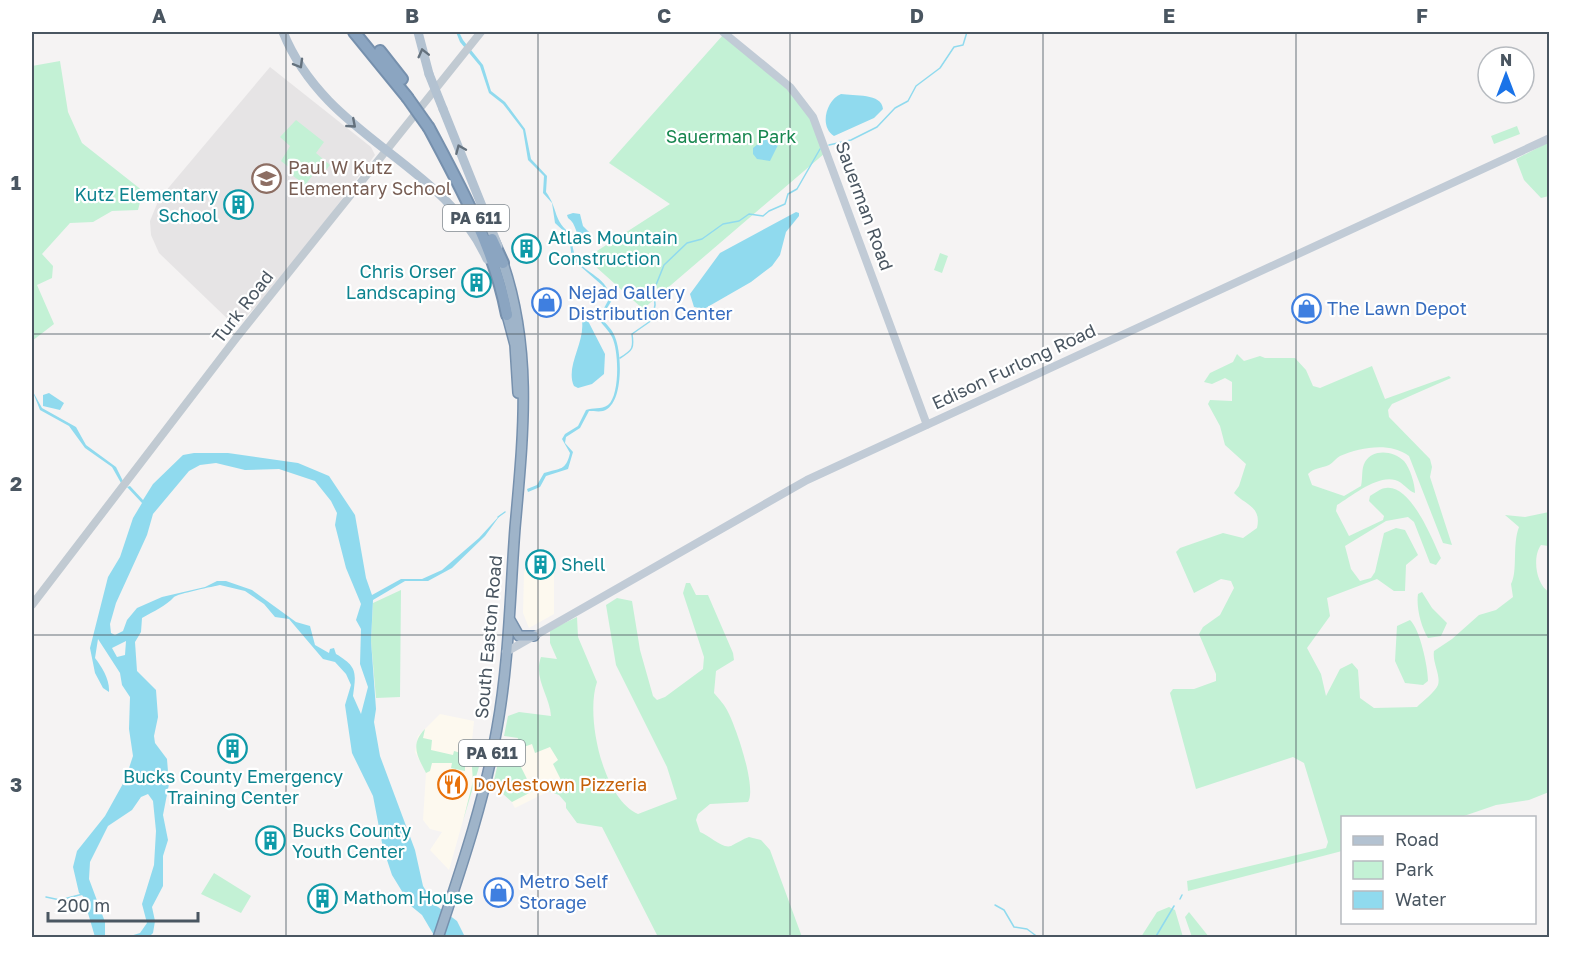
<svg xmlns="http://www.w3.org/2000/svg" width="1581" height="969" font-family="'Golos Text',sans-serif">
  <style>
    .commercial { fill: #fdf9ef }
    .education { fill: #e6e4e5 }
    .green { fill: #c3f1d5 }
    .water { fill: #90daee; fill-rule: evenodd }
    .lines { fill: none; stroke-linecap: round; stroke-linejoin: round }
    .stream { stroke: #90daee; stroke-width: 1.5 }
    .trunk-casing { stroke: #7690ad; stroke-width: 12 }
    .motorway-casing { stroke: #7690ad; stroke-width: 14 }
    .tertiary { stroke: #c1cad2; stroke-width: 8 }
    .secondary { stroke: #c1cbd6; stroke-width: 8 }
    .primary { stroke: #b3c2d1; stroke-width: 9 }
    .trunk { stroke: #9fb4c9; stroke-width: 9 }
    .motorway { stroke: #8ba5c1; stroke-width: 10 }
    .motorway-bridge-casing { stroke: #7690ad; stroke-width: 14; stroke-linecap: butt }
    .primary-bridge { stroke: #b3c2d1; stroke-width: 9 }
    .motorway-bridge { stroke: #8ba5c1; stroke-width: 10 }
    .oneway { stroke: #64717d }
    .grid { fill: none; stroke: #4a5661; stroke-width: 1.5; stroke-opacity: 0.55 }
    .labels { text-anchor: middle; stroke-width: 4.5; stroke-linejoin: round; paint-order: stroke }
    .shield { fill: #fff; stroke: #808990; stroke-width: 1.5 }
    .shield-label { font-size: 16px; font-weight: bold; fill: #4a5661 }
    .park-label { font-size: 18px; fill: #17864f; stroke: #fff }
    .education-label { font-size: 18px; fill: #785e54; stroke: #fff; text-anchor: start }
    .culture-label { font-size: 18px; fill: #0d838f; stroke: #fff; text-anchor: start }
    .street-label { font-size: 18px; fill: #4a5661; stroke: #fff }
    .shop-label { font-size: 18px; fill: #366cbe; stroke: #fff; text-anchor: start }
    .food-label { font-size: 18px; fill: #c56008; stroke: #fff; text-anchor: start }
    .neatline { fill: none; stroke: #4a5661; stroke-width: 2 }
    .grid-label { font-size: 20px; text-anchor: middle; font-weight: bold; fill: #4a5661 }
  </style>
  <rect width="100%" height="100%" fill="#f5f3f3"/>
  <path class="commercial" d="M533 562 547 563 554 570V614L529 628 523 613 524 572 527 566Z
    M440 714 474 721 472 741 481 757 449 870 430 850 442 832 430 829 423 820 426 773 415 752 418 736Z
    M549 736 575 778 515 808 510 799 493 785 499 758 513 752 518 737Z"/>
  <path class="education" d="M270 67 371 147 375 155 278 284 236 327 159 253 151 235 150 221 159 199Z"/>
  <path class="green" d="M723 35 788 89 811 119 825 153 643 309 586 258 670 204 609 163Z
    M60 61 68 112 82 143 143 191 138 210 112 211 93 222 70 223 42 254 53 266 52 278 37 285 54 324 32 341V66Z
    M296 120 324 142 316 153 330 165 322 175 316 171 305 185 288 172 290 168 281 161 290 146 280 137Z
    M1517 126 1520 134 1494 144 1491 136Z
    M1549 142V196L1541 198 1524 180 1516 159Z
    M940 253 948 256 942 273 934 270Z
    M1237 354 1244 361 1260 356 1265 358H1295L1306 370 1313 386 1320 388 1372 366 1385 399 1449 376 1451 378 1392 404 1388 410 1389 417 1430 459 1432 467 1430 477 1452 545 1443 543 1409 456C1390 442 1361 447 1340 456 1336 458 1333 463 1329 465 1320 469 1315 467 1308 474L1312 485 1344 496 1361 486C1363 478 1361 469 1365 462 1373 448 1394 451 1404 461 1410 468 1415 484 1415 493 1408 491 1403 482 1395 480 1377 475 1352 496 1337 505L1336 511 1349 536 1383 520 1384 516 1369 501 1370 496C1375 493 1381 488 1386 488 1411 484 1433 541 1441 558L1436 565 1430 563 1414 522 1408 517 1386 521 1345 546 1351 569 1360 581 1371 578 1375 572 1384 533 1396 528 1405 530 1418 555 1406 565 1405 591H1394L1377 579 1327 598 1330 616 1307 648 1321 674 1326 696 1340 669 1352 663 1358 670 1360 698 1374 708 1417 707C1423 701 1435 692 1438 685 1441 675 1432 662 1434 651L1452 639 1479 615 1496 610 1513 597 1511 584C1518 571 1512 545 1519 527L1505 515 1525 517 1549 512V546L1541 545C1532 557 1536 585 1549 592V792L1529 800 1496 805 1461 817 1342 818V851L1188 891 1187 881 1326 848 1328 842 1304 763 1293 757 1196 789 1170 693 1173 689H1194L1216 681V674L1199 634 1203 627 1220 615 1234 588 1231 581 1221 579 1194 593 1176 552 1180 548 1223 533 1243 538 1257 528C1262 506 1245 505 1234 493L1239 486 1246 464 1225 445 1220 426 1208 404 1210 400 1232 401V382L1225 378 1212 384 1204 382 1210 373 1233 362Z
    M686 583H690L696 595H708L733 653 734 660 716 671 714 693C719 699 725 705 728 712 736 727 757 788 748 802L710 804 698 814 696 820 700 832C709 835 722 849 731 846 737 843 743 839 749 837L761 840 770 850 802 937H658L602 827 577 823 566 808V803L559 795 548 791 563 784 553 764 558 760 550 747 535 753 532 744 521 748 522 752 518 755 525 763 520 765 533 791 512 802 493 785 499 758 513 752 518 738 504 736 508 716 519 712 551 716C550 696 533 678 541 657L557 659 550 643V630L577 617 578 637 597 682C585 716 603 799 638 814L677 799 667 767 616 665 606 605 617 598 632 601 640 650 653 696 657 700 665 697 703 669 704 657 683 593Z
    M401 590 400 697 376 698 371 641 373 603Z
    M1422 592 1432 608 1447 623 1441 636 1428 638C1421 627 1416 607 1418 594Z
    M1410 620C1420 629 1428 667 1428 681L1423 685 1405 683 1395 661 1397 626Z
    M425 729 423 738 432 740 431 750 453 755 454 751 461 753 465 748V771L451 768 452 763H432L430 771 426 773C417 756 410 744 425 729Z
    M474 750 479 751 481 760 463 821 473 781 471 754Z
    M214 873 251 896 241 913 201 894Z
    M1169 907 1175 910 1183 937H1141L1157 912Z
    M1189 912 1209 937H1192L1185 917Z"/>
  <path class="water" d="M456 32H459L463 40 483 65 491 91 505 102 525 129 531 159 547 176 546 192C559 210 552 220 572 235 571 278 603 266 612 300L601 318C606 324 613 330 615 337 622 353 624 405 603 411 599 412 593 411 589 411L580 428 566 437 565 443 573 452 568 469 546 476 540 487 528 492 527 489 537 485 544 473C560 468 566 471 570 453L562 439 565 434 578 426 586 410C593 407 601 410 608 405 620 395 619 351 612 337 609 331 603 325 598 319L609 299 603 286 572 259 569 236 555 223 552 203 543 193 544 176 528 160 523 130 503 104 489 93 480 66 460 42Z
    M841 94C854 96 882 93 883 109L874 118 834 136C819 127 826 100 841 94Z
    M765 138 778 145 770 161 757 159 753 154V148Z
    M796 212 799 213V216L786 232 780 255 772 266 751 282 704 309 694 307 690 294 720 253Z
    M573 213 580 214 583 226 591 234V241L583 242C575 235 577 224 568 218L567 215Z
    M586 317 605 354 604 374 592 384 578 388 574 386C565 367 585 343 582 321Z
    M32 390 42 408 76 427 86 445 116 467 123 481 121 483 112 467 85 448 69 426 40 410Z
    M49 393 64 403 60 410 43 406V395Z
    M194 453H228L298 463 329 476 355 515 366 578 372 595 401 579H422L442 570 479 538 501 514 485 536 452 568 428 581H405L373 600 371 641 376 709 374 722 380 756 415 850 423 886 434 904 457 921 465 937H435L422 915 411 906 392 875 383 848 373 796 352 753 345 705 351 685 346 674 335 662 323 659 289 619 275 617 264 604 245 591 220 585C215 586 177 594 174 597 166 606 154 611 142 618L141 632 135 642 137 671 156 690 158 717 154 736 155 743 167 759 169 784 163 815 168 840 163 856V886L152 907 155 921 153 933 149 937H127L140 933 147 923 142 904 154 865 156 831 153 801 148 794 141 797 132 810 108 826 90 862 89 879 105 922V937H95L83 896 79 893 73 867 77 851 105 816 125 780 133 756 129 729 130 697 122 685 120 673 98 639 95 658C102 667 110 680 109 692L103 688 95 673 90 648 108 577 120 557 133 518 142 503 127 487 130 486 143 500 153 484 183 455ZM216 463 245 470 279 469 315 481 331 501 337 513 335 525 346 568 361 604 356 620 361 629 360 664 368 687 361 714 353 696C356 673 358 667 336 654L334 648 330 649 329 653 315 645 310 626 296 622 252 590 226 581H217L205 587 162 597 137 608 127 620 123 631 115 635 111 633 110 624 116 603 147 535 153 514 189 471 200 465ZM126 641 125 655 117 657 112 648Z"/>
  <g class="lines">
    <path class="stream" d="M829 145 851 140 877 127 895 108 908 101 916 86 940 68 954 47 963 45 967 32
      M620 358C633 350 634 348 632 334L652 320 655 305 654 290 664 265 687 243 702 239 723 224 739 221 749 214 763 216 769 211 785 204 788 194 797 189 820 149
      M498 517 505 512
      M46 897 60 900 83 894
      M1180 899 1182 895
      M995 905 1004 910 1014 927 1027 929 1039 938
      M1155 938 1174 906"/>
    <defs>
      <path id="trunk" d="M507 315 515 345 518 393
        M510 620 519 636H534
        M438 938C461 869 485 799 497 728 509 662 510 595 515 528 523 437 533 351 503 263"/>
      <path id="motorway" d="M354 32 407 97
        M380 51 402 79
        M429 128C461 188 494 247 507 315
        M492 239 503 263"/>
    </defs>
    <use href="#trunk" class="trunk-casing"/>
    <use href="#motorway" class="motorway-casing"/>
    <path class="tertiary" d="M32 605 237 337 481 32"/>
    <path class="secondary" d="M723 32 790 87 813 117 927 425
      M506 652 807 480 1550 138"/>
    <path class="primary" d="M283 32C326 139 443 161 487 259
      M418 32 429 74
      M443 109 498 246"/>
    <use href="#trunk" class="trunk"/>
    <use href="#motorway" class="motorway"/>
    <defs>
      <path id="motorway-bridge" d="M407 97 429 128"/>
    </defs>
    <use href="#motorway-bridge" class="motorway-bridge-casing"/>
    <path class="primary-bridge" d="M429 74 443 109"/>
    <use href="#motorway-bridge" class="motorway-bridge"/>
  </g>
  <defs><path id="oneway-chevron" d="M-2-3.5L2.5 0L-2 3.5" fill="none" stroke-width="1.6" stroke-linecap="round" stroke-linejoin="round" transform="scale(1.5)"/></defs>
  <g class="oneway">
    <use href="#oneway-chevron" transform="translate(423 53) rotate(-104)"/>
    <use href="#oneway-chevron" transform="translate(299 64) rotate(60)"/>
    <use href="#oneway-chevron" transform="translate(352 124) rotate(41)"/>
    <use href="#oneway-chevron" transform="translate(460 149) rotate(-113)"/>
  </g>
  <path class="grid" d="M286 32V938M538 32V938M790 32V938M1043 32V938M1296 32V938M32 334H1550M32 635H1550"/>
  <defs>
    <symbol id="school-ring" viewBox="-11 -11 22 22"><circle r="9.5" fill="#fff" stroke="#8d6e63" stroke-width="1.5"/><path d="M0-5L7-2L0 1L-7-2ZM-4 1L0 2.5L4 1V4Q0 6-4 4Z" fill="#8d6e63"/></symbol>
    <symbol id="building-ring" viewBox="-11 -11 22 22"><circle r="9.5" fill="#fff" stroke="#0f9aa8" stroke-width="1.5"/><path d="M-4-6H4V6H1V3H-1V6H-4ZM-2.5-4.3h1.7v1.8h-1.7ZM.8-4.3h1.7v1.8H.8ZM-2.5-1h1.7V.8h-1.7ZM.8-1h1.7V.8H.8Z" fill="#0f9aa8"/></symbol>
    <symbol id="shop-ring" viewBox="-11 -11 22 22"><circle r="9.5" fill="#fff" stroke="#3f7fe0" stroke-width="1.5"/><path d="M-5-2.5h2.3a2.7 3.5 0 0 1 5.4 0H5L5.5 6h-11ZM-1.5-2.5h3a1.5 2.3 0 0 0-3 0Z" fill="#3f7fe0"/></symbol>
    <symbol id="restaurant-ring" viewBox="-11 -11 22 22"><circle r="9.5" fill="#fff" stroke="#e8710a" stroke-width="1.5"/><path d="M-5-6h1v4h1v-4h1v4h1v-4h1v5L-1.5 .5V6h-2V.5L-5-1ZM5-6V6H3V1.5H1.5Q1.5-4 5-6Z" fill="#e8710a"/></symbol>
  </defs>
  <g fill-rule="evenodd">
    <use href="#school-ring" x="250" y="162" width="33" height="33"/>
    <use href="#building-ring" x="222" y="188" width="33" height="33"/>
    <use href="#building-ring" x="510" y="232" width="33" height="33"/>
    <use href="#building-ring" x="460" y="266" width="33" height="33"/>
    <use href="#shop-ring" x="530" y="286" width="33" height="33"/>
    <use href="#shop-ring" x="1290" y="292" width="33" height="33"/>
    <use href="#building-ring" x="524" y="548" width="33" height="33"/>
    <use href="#building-ring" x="216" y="732" width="33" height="33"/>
    <use href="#restaurant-ring" x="436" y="768" width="33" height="33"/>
    <use href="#building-ring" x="254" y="824" width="33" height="33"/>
    <use href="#shop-ring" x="482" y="876" width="33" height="33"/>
    <use href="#building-ring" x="306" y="882" width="33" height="33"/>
  </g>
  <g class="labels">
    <g class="shield">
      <rect x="443" y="205" width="66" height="26" rx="4.5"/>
      <rect x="459" y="740" width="66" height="26" rx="4.5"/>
    </g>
    <g class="shield-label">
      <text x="476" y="224">PA 611</text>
      <text x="492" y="759">PA 611</text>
    </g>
    <g class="park-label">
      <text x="731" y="143">Sauerman Park</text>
    </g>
    <g class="education-label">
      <text x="288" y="174">Paul W Kutz<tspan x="288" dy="21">Elementary School</tspan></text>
    </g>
    <g class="culture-label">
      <text x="218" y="201" text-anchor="end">Kutz Elementary<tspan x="218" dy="21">School</tspan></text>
      <text x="548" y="244">Atlas Mountain<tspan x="548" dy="21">Construction</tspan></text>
      <text x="456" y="278" text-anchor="end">Chris Orser<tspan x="456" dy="21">Landscaping</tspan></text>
      <text x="561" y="571">Shell</text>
      <text x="233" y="783" text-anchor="middle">Bucks County Emergency<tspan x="233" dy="21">Training Center</tspan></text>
      <text x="292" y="837">Bucks County<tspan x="292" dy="21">Youth Center</tspan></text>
      <text x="343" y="904">Mathom House</text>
    </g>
    <g class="street-label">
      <text transform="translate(864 206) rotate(70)" y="6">Sauerman Road</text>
      <text transform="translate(243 307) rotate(-52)" y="6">Turk Road</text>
      <text transform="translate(1014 367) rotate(-25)" y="6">Edison Furlong Road</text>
      <text transform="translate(489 637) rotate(-85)" y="6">South Easton Road</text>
    </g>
    <g class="shop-label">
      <text x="568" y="299">Nejad Gallery<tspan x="568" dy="21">Distribution Center</tspan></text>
      <text x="1327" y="315">The Lawn Depot</text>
      <text x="519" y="888">Metro Self<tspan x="519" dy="21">Storage</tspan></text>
    </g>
    <g class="food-label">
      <text x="473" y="791">Doylestown Pizzeria</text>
    </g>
  </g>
  <rect width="1581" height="969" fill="none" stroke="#ffffff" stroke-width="66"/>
  <rect x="1341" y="816" width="195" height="108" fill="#ffffff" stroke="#b7bbc0" stroke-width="1.5"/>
  <rect x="1353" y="836" width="30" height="9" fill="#b3c2d1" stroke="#b7bbc0" stroke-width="1.5"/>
  <text x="1395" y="846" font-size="18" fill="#4a5661">Road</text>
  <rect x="1353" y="861" width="30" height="18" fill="#c3f1d5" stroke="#b7bbc0" stroke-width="1.5"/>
  <text x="1395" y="876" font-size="18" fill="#4a5661">Park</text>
  <rect x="1353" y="891" width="30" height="18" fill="#90daee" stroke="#b7bbc0" stroke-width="1.5"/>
  <text x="1395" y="906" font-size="18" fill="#4a5661">Water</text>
  <g transform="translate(1506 75)"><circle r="28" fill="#ffffff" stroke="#b7bbc0" stroke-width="1.5"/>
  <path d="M0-4.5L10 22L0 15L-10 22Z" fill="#1a73e8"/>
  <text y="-9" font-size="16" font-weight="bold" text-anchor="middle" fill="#4a5661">N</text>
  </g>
  <path d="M48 912v9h150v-9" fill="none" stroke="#4a5661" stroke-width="3"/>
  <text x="57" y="912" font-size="18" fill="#4a5661" stroke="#ffffff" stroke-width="4.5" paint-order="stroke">200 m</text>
  <rect x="33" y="33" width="1515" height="903" class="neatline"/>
  <g class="grid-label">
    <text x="159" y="23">A</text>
    <text x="412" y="23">B</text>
    <text x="664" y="23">C</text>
    <text x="917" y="23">D</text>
    <text x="1169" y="23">E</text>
    <text x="1422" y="23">F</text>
    <text x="16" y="190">1</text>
    <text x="16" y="491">2</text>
    <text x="16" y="792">3</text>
  </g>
</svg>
